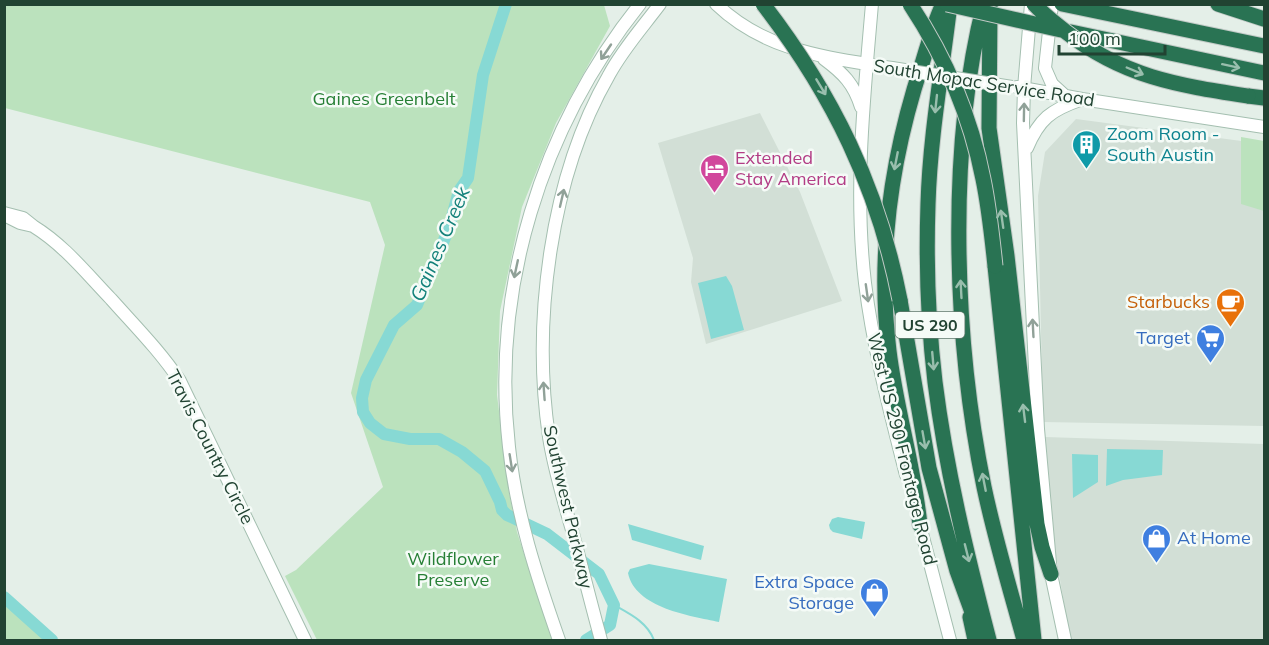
<svg xmlns="http://www.w3.org/2000/svg" width="1269" height="645" font-family="Mulish,sans-serif">
  <style>
    .built { fill: #d2dfd6 }
    .green { fill: #bbe2bd }
    .water { fill: #87d9d4 }
    .lines { fill: none; stroke-linecap: round; stroke-linejoin: round }
    .stream { stroke: #87d9d4; stroke-width: 2 }
    .river { stroke: #87d9d4; stroke-width: 12 }
    .secondary-casing { stroke: #a4bfb0; stroke-width: 14 }
    .highway-casing { stroke: #c1cac6; stroke-width: 17 }
    .secondary { stroke: #fff; stroke-width: 12 }
    .highway { stroke: #297353; stroke-width: 15 }
    .secondary-bridge-casing { stroke: #a4bfb0; stroke-width: 14; stroke-linecap: butt }
    .highway-bridge-casing { stroke: #c1cac6; stroke-width: 17; stroke-linecap: butt }
    .secondary-bridge { stroke: #fff; stroke-width: 12 }
    .highway-bridge { stroke: #297353; stroke-width: 15 }
    .oneway { stroke: #90a198 }
    .oneway2 { stroke: #99bead }
    .labels { text-anchor: middle; stroke-width: 5; stroke-linejoin: round; paint-order: stroke }
    .shield { fill: #f5fbf7; stroke: #617a6d; stroke-width: 1.5 }
    .shield-label { font-size: 16px; font-weight: bold; fill: #214332 }
    .street-label { font-size: 18px; fill: #214332; stroke: #f5fbf7 }
    .park-label { font-size: 18px; fill: #267f35; stroke: #f5fbf7 }
    .culture-label { font-size: 18px; fill: #0d838f; stroke: #f5fbf7; text-anchor: start }
    .hotel-label { font-size: 18px; fill: #b23c85; stroke: #f5fbf7; text-anchor: start }
    .food-label { font-size: 18px; fill: #c56008; stroke: #f5fbf7; text-anchor: end }
    .shop-label { font-size: 18px; fill: #366cbe; stroke: #f5fbf7; text-anchor: end }
    .water-label { font-size: 20px; font-style: italic; fill: #13817a; stroke: #f5fbf7 }
  </style>
  <rect width="100%" height="100%" fill="#e4efe8"/>
  <path class="built" d="M760 113 800 192 842 301 706 344 691 282 693 258 658 143Z
    M1076 119 1264 144V426L1043 422 1038 196 1045 152Z
    M1045 437 1264 444V640H1070L1052 531Z"/>
  <path class="green" d="M4 5H604L610 26 556 123 522 207 500 311 497 395 509 492 517 532 552 640H317L285 576 296 570 383 487 351 393 385 245 370 202 5 108Z
    M1241 137 1264 141V211L1241 204Z
    M4 591 46 628 56 640H5Z"/>
  <path class="water" d="M726 276 732 286 744 330 711 339 698 283Z
    M1107 449 1163 450 1162 475 1123 480 1106 486Z
    M1072 454 1098 455V482L1073 498Z
    M838 517 865 522 862 539 833 532 830 529 829 525 832 519Z
    M628 524 704 546 701 560 632 540Z
    M649 564 727 579 719 622C691 616 635 608 628 573L630 569Z"/>
  <g class="lines">
    <path class="stream" d="M614 605C630 614 647 622 654 640"/>
    <path class="river" d="M506 4 483 75 468 178 459 191 449 228 417 305 394 325 366 380 362 398 363 412 370 423 384 434 410 439H439L462 452 485 471 500 502 502 510 507 515 547 534 599 574 614 605 610 625 586 640
      M4 597 52 640"/>
    <defs>
      <path id="secondary" d="M716 4C766 52 827 57 892 68
        M872 4C864 97 854 190 865 283 873 348 890 412 906 475
        M1031 4 1024 88 1023 123 1038 429 1051 574 1065 640
        M1052 4 1045 68 1052 84 1064 95
        M824 59C843 73 854 84 861 107
        M1017 87 1082 99 1264 127
        M1027 148C1039 119 1051 110 1080 100
        M4 213 23 218 33 226 20 223 4 215
        M33 226C64 245 86 273 111 299 135 326 160 351 180 381L305 640
        M918 518 950 640
        M559 640C537 577 516 514 509 447 491 289 541 128 640 4
        M601 640C591 604 582 567 572 530 563 499 554 469 549 437 532 322 550 177 609 75 623 49 642 28 660 4"/>
      <path id="highway" d="M950 4C942 71 930 137 928 204 926 263 928 323 935 382 946 470 967 555 989 640
        M984 4C947 150 954 340 984 487 995 539 1010 589 1024 640
        M1062 4 1264 46
        M1218 4 1264 19
        M990 6 989 128 1007 256 1037 524 1042 547 1051 574
        M1071 32 1264 73
        M1248 96 1264 98
        M995 266 1034 640
        M900 300 929 468 957 571 977 626
        M920 525C914 466 896 409 889 351 877 253 891 158 922 64 928 44 934 23 943 4
        M970 617 975 640"/>
    </defs>
    <use href="#secondary" class="secondary-casing"/>
    <use href="#highway" class="highway-casing"/>
    <use href="#secondary" class="secondary"/>
    <use href="#highway" class="highway"/>
    <defs>
      <path id="secondary-bridge" d="M892 68 1012 87"/>
      <path id="highway-bridge" d="M763 4C833 95 878 187 900 300
        M910 4C945 57 971 117 983 179 989 208 992 237 995 266
        M947 4 1061 30
        M1034 4C1044 15 1055 23 1066 32 1124 77 1177 85 1248 96"/>
    </defs>
    <use href="#secondary-bridge" class="secondary-bridge-casing"/>
    <use href="#highway-bridge" class="highway-bridge-casing"/>
    <use href="#secondary-bridge" class="secondary-bridge"/>
    <use href="#highway-bridge" class="highway-bridge"/>
  </g>
  <defs><path id="oneway-shaft" d="M-6 0H5M1.5-3L5.5 0L1.5 3" fill="none" stroke-width="1.6" stroke-linecap="round" stroke-linejoin="round" transform="scale(1.5)"/></defs>
  <g class="oneway">
    <use href="#oneway-shaft" transform="translate(606 52) rotate(124)"/>
    <use href="#oneway-shaft" transform="translate(1024 112) rotate(-89)"/>
    <use href="#oneway-shaft" transform="translate(562 198) rotate(-77)"/>
    <use href="#oneway-shaft" transform="translate(516 269) rotate(102)"/>
    <use href="#oneway-shaft" transform="translate(867 293) rotate(82)"/>
    <use href="#oneway-shaft" transform="translate(1033 328) rotate(-93)"/>
    <use href="#oneway-shaft" transform="translate(544 391) rotate(-94)"/>
    <use href="#oneway-shaft" transform="translate(511 463) rotate(81)"/>
  </g>
  <g class="oneway2">
    <use href="#oneway-shaft" transform="translate(1231 66) rotate(12)"/>
    <use href="#oneway-shaft" transform="translate(1135 71) rotate(23)"/>
    <use href="#oneway-shaft" transform="translate(821 87) rotate(59)"/>
    <use href="#oneway-shaft" transform="translate(936 104) rotate(96)"/>
    <use href="#oneway-shaft" transform="translate(896 161) rotate(101)"/>
    <use href="#oneway-shaft" transform="translate(1002 219) rotate(-98)"/>
    <use href="#oneway-shaft" transform="translate(961 289) rotate(-93)"/>
    <use href="#oneway-shaft" transform="translate(933 361) rotate(85)"/>
    <use href="#oneway-shaft" transform="translate(1024 413) rotate(-97)"/>
    <use href="#oneway-shaft" transform="translate(924 440) rotate(80)"/>
    <use href="#oneway-shaft" transform="translate(984 482) rotate(-101)"/>
    <use href="#oneway-shaft" transform="translate(967 553) rotate(76)"/>
  </g>
  <defs>
    <symbol id="building-pin" viewBox="-11 -11 22 30"><path d="M0 17L-7.5 6A9.5 9.5 0 1 1 7.5 6Z" fill="#0f9aa8" stroke="#f5fbf7"/><path d="M-4-6H4V6H1V3H-1V6H-4ZM-2.5-4.3h1.7v1.8h-1.7ZM.8-4.3h1.7v1.8H.8ZM-2.5-1h1.7V.8h-1.7ZM.8-1h1.7V.8H.8Z" fill="#fff"/></symbol>
    <symbol id="hotel-pin" viewBox="-11 -11 22 30"><path d="M0 17L-7.5 6A9.5 9.5 0 1 1 7.5 6Z" fill="#d1479c" stroke="#f5fbf7"/><path d="M-6-4.5h1.5V1H6V5H4.5V3h-9V5H-6ZM-4 0a1.8 1.8 0 1 1 3.6 0ZM.5 0V-2.5h3Q6-2.5 6 0Z" fill="#fff"/></symbol>
    <symbol id="cafe-pin" viewBox="-11 -11 22 30"><path d="M0 17L-7.5 6A9.5 9.5 0 1 1 7.5 6Z" fill="#e8710a" stroke="#f5fbf7"/><path d="M-5.5-4.5H6V0H3Q3 3.5 0 3.5H-2.5Q-5.5 3.5-5.5 0ZM3-3.2v2h1.7v-2ZM-6 4.5H4V6H-6Z" fill="#fff"/></symbol>
    <symbol id="supermarket-pin" viewBox="-11 -11 22 30"><path d="M0 17L-7.5 6A9.5 9.5 0 1 1 7.5 6Z" fill="#3f7fe0" stroke="#f5fbf7"/><path d="M-6-5.5h2.5l.6 2H6L4.5 2H-2.5L-4.4-4H-6ZM-1.5 3.2a1.3 1.3 0 1 0 .1 0ZM3 3.2a1.3 1.3 0 1 0 .1 0Z" fill="#fff"/></symbol>
    <symbol id="shop-pin" viewBox="-11 -11 22 30"><path d="M0 17L-7.5 6A9.5 9.5 0 1 1 7.5 6Z" fill="#3f7fe0" stroke="#f5fbf7"/><path d="M-5-2.5h2.3a2.7 3.5 0 0 1 5.4 0H5L5.5 6h-11ZM-1.5-2.5h3a1.5 2.3 0 0 0-3 0Z" fill="#fff"/></symbol>
  </defs>
  <g fill-rule="evenodd">
    <use href="#building-pin" x="1070" y="128" width="33" height="45"/>
    <use href="#hotel-pin" x="698" y="152" width="33" height="45"/>
    <use href="#cafe-pin" x="1214" y="286" width="33" height="45"/>
    <use href="#supermarket-pin" x="1194" y="322" width="33" height="45"/>
    <use href="#shop-pin" x="1140" y="522" width="33" height="45"/>
    <use href="#shop-pin" x="858" y="576" width="33" height="45"/>
  </g>
  <g class="labels">
    <rect class="shield" x="895.5" y="312" width="69" height="26" rx="4.5"/>
    <g class="shield-label">
      <text x="930" y="331">US 290</text>
    </g>
    <g class="street-label">
      <text transform="translate(984 83) rotate(9)" y="6">South Mopac Service Road</text>
      <text transform="translate(210 447) rotate(63)" y="6">Travis Country Circle</text>
      <text transform="translate(902 449) rotate(76)" y="6">West US 290 Frontage Road</text>
      <text transform="translate(568 507) rotate(77)" y="6">Southwest Parkway</text>
    </g>
    <g class="park-label">
      <text x="384" y="105">Gaines Greenbelt</text>
      <text x="453" y="565">Wildflower<tspan x="453" dy="21">Preserve</tspan></text>
    </g>
    <g class="culture-label">
      <text x="1107" y="140">Zoom Room -<tspan x="1107" dy="21">South Austin</tspan></text>
    </g>
    <g class="hotel-label">
      <text x="735" y="164">Extended<tspan x="735" dy="21">Stay America</tspan></text>
    </g>
    <g class="food-label">
      <text x="1210" y="308">Starbucks</text>
    </g>
    <g class="shop-label">
      <text x="1190" y="344">Target</text>
      <text x="1177" y="544" text-anchor="start">At Home</text>
      <text x="854" y="588">Extra Space<tspan x="854" dy="21">Storage</tspan></text>
    </g>
    <g class="water-label">
      <text transform="translate(440 244) rotate(-67)" y="7">Gaines Creek</text>
    </g>
  </g>
  <rect width="1269" height="645" fill="none" stroke="#214332" stroke-width="12"/>
  <path d="M1059 45v9h106v-9" fill="none" stroke="#214332" stroke-width="3"/>
  <text x="1068" y="45" font-size="18" fill="#214332" stroke="#f5fbf7" stroke-width="4.5" paint-order="stroke">100 m</text>
</svg>
